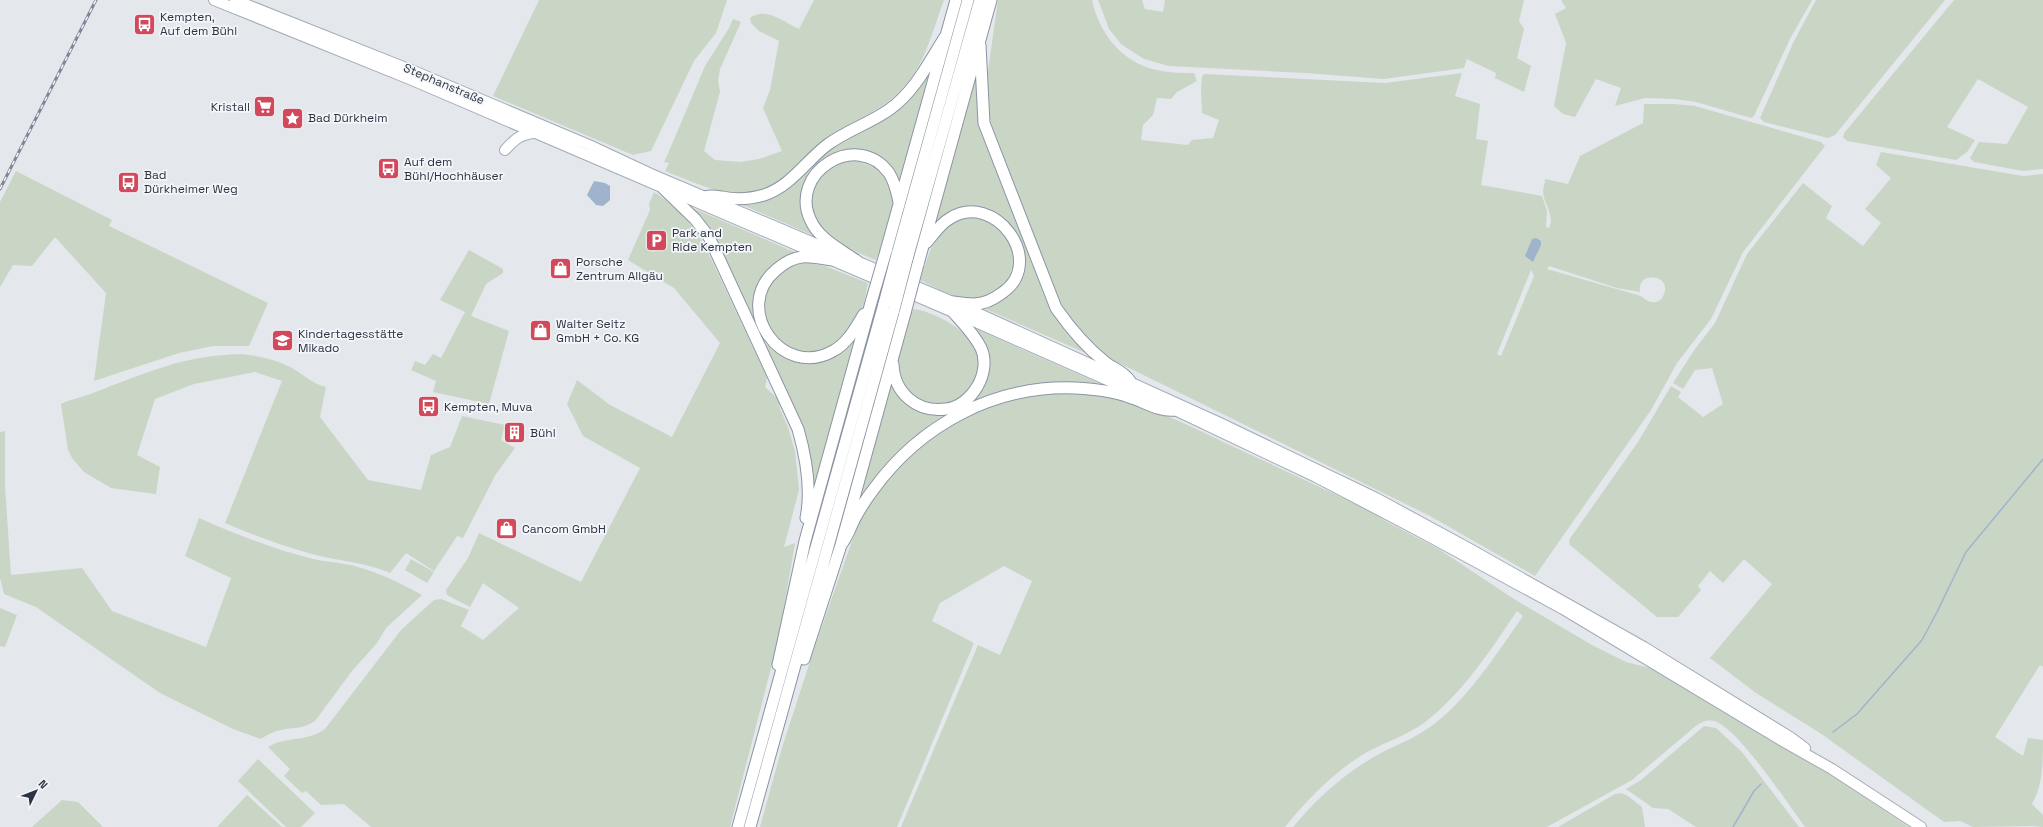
<svg xmlns="http://www.w3.org/2000/svg" width="2043" height="827" font-family="'Space Grotesk',sans-serif">
  <style>
    .green { fill: #c9d6c5; fill-rule: evenodd }
    .water { fill: #9fb4cc }
    .lines { fill: none; stroke-linecap: round; stroke-linejoin: round }
    .stream { stroke: #9fb4cc; stroke-width: 1.5 }
    .primary-casing { stroke: #a3abb8; stroke-width: 12 }
    .motorway-casing { stroke: #8b94a3; stroke-width: 13 }
    .primary { stroke: #fff; stroke-width: 10 }
    .motorway { stroke: #fff; stroke-width: 11 }
    .rail-casing { stroke: #7d8696; stroke-width: 3 }
    .rail { stroke: #f4f6f9; stroke-width: 1.5; stroke-dasharray: 4.5; stroke-linecap: butt }
    .motorway-bridge-casing { stroke: #8b94a3; stroke-width: 13; stroke-linecap: butt }
    .motorway-bridge { stroke: #fff; stroke-width: 11 }
    .labels { text-anchor: middle; stroke-width: 3.5; stroke-linejoin: round; paint-order: stroke }
    .poi-label { font-size: 12px; fill: #2b3445; stroke: #f4f6f9; text-anchor: start }
    .street-label { font-size: 12px; fill: #2b3445; stroke: #f4f6f9 }
  </style>
  <rect width="100%" height="100%" fill="#e4e7ec"/>
  <path class="green" d="M539 0H727L716 33 694 61 651 151 633 155 493 96Z
    M814 0H944C929 40 923 77 885 104 870 114 853 122 838 132 822 143 811 159 796 171 747 209 715 191 665 171L669 163 664 162 667 156 705 66 729 28 733 19 741 22 720 69 718 80 720 92 704 151 715 160 740 162 759 159 782 151 763 108 770 90 779 41 759 31 751 23 750 18C766 6 784 22 799 29Z
    M998 0H1092C1099 33 1122 63 1157 70 1170 73 1182 73 1194 73L1197 81 1177 92 1171 99 1157 98 1153 115 1143 125 1141 140 1188 145 1192 140 1213 138 1219 120 1202 113 1201 91 1202 76 1205 74 1385 83 1462 73 1455 96 1480 104 1476 139 1488 141 1481 185 1542 196 1547 211 1546 227 1549 228C1555 215 1544 205 1543 192 1543 188 1545 183 1545 179L1568 184 1580 156 1643 123 1644 104H1674L1695 106 1821 142 1825 146 1743 252 1711 319 1677 363 1651 410 1535 576 1430 516 1111 359C1093 343 1075 327 1062 305 1049 282 1040 254 1031 229 1012 181 984 131 987 78ZM1549 266 1617 288 1640 292C1636 270 1672 274 1664 294 1660 306 1648 303 1641 296L1547 269ZM1531 270 1534 276 1501 356 1497 354Z
    M1098 0H1142L1145 9 1163 12 1165 0H1524L1519 21 1524 29 1517 58 1531 66 1524 92 1495 78 1496 73 1467 59 1464 68 1384 79 1305 73 1169 66 1144 59 1121 44 1109 29Z
    M1561 0H1812L1790 39 1754 116 1751 118 1696 102 1674 99 1645 98 1615 106 1621 88 1596 79 1575 117 1563 114 1554 106 1566 43 1555 14 1566 8Z
    M1816 0H1945L1835 135 1828 138 1764 122 1760 118 1794 41Z
    M1954 0H2043V169L2023 171 1974 162 1970 158 1979 142 2007 144 2028 107 1978 79 1947 127 1975 140 1967 152 1956 160 1847 141 1843 137 1845 132Z
    M978 64 976 91 978 109 1036 270 1090 355 983 308C995 304 1008 298 1015 287 1018 283 1022 247 1020 242 1015 227 996 205 978 208 967 210 944 223 933 228Z
    M932 69 900 187 896 175 852 151 836 153 822 162 805 187 817 237 738 203 766 201 782 193 819 157Z
    M1881 152 2023 176 2043 174V667L2040 665 1995 737 2023 756 2028 738 2043 740C2043 762 2043 785 2032 804L2043 815V827L2031 826 1973 827 1960 821 1944 822 1820 733 1756 693 1710 658 1772 584 1744 559 1723 583 1710 571 1698 586 1701 590 1678 617H1657L1570 545 1569 540 1638 442 1671 386 1681 392 1678 397 1703 417 1723 404 1712 368 1695 370 1683 389 1673 383 1695 349 1715 323 1747 254 1803 183 1832 206 1826 218 1863 246 1881 223 1865 209 1891 178 1876 165Z
    M850 160C874 163 898 180 893 207 890 225 882 243 876 260 858 253 837 244 823 229 798 200 817 167 850 160Z
    M16 171 112 220 109 226 268 303 249 346H213L179 353 94 381 106 293 55 237 32 266 13 265 0 287V202Z
    M654 192C678 208 689 220 704 244L767 377 765 387 778 399 780 409 788 427 795 451 799 490 784 547 795 543 779 637 730 827H371L344 804 321 805 306 791 302 793 284 776 290 769 268 747C286 736 308 742 325 729L401 630 434 600 441 599 469 610 461 626 483 640 519 608 483 583 470 607 447 595 446 590 468 558 479 533 581 582 640 468 583 436 567 404 577 380 610 405 672 437 720 343 674 288 628 260 650 210 649 204Z
    M688 206 799 254C766 274 746 281 756 326Z
    M978 217C1034 229 1019 310 962 298 948 295 933 286 920 280 931 247 937 219 978 217Z
    M469 250 503 269V273L486 284 471 316 509 331 489 404 433 392 436 381 411 370 415 361 425 365 433 354 441 358 465 312 440 300Z
    M809 263 825 266 868 283 864 304 848 331 839 342 820 352H798L775 339 764 315 763 304 773 279 795 264Z
    M913 309C930 311 946 320 960 330 986 347 985 383 959 400 941 411 915 403 905 387 903 383 898 378 898 374 894 356 907 326 913 309Z
    M974 328 1107 387 1047 385 942 419 853 515 891 381C898 396 913 416 932 414 940 413 973 393 982 388 992 366 990 346 974 328Z
    M856 337 812 498V487L763 342C771 347 778 355 787 359 813 371 839 357 856 337Z
    M242 354C258 356 274 359 288 366 302 372 311 384 326 387L320 417 368 480 421 490 431 455 450 447 462 416 505 425 501 440 515 448 496 474 463 538 457 536 434 571 406 553 390 573C365 562 338 561 312 554 283 546 253 535 225 523L282 381 255 372 194 384 155 399 137 455 160 467 156 494 111 488 84 472 72 458 68 450 61 404C71 399 83 397 93 393 146 373 183 355 242 354Z
    M1076 392C1136 398 1182 422 1236 448 1280 468 1324 489 1369 510L1387 522 1437 548 1514 599 1592 645 1626 662 1658 670 1770 740 1833 776 1909 827H1805C1787 803 1742 734 1717 722 1710 719 1703 721 1697 725L1632 780 1547 827H1293C1317 798 1347 771 1381 753 1396 745 1413 739 1427 729 1464 705 1498 652 1523 616L1517 611C1490 651 1463 693 1424 723 1406 736 1382 743 1362 755 1332 774 1307 800 1285 827H901L978 645 1000 655 1032 581 1004 566 940 603 932 621 974 643 897 827H760L781 751 814 649 859 521 876 492 919 445 974 412 1022 396 1047 393Z
    M5 431V487L11 575 82 568 112 611 206 647 231 578 185 556 199 518C235 534 271 548 309 558 324 562 340 562 354 566 379 572 400 583 422 595L386 628 377 643 352 671 315 721C304 729 294 727 281 730 274 731 267 735 261 739L233 729 160 693 36 607 4 594 0 578V432Z
    M411 559 434 572 427 583 405 570Z
    M0 608 17 615 5 647 0 646Z
    M1704 726 1716 728 1742 752 1799 827H1696L1668 809 1653 808 1626 789 1641 780Z
    M258 759 315 813 301 827H286L238 781Z
    M1621 793 1628 796 1642 807 1645 827H1558L1615 794Z
    M247 795 282 827H217Z
    M62 800 78 802 103 827H32Z"/>
  <path class="water" d="M594 181 605 183 610 186V200L603 206 596 205 587 195Z
    M1536 238 1541 241V245L1533 262 1525 256 1532 239Z"/>
  <g class="lines">
    <path class="stream" d="M1833 732 1857 714 1922 640 1937 612 1966 552 2043 459
      M1733 827 1754 791 1761 784"/>
    <defs>
      <path id="primary" d="M214 0 412 80 953 312 1175 410 1316 477 1419 531 1563 609 1786 743 1832 769 1921 827
        M235 0 416 72 589 145 651 174 953 302 1220 423 1376 498 1470 549 1644 647 1790 737 1805 748
        M505 150C514 140 519 135 533 133"/>
      <path id="motorway" d="M980 45 984 123 1056 308C1070 328 1086 347 1105 362 1115 370 1122 370 1130 381
        M663 188 695 219 709 237 798 429C806 457 812 488 806 518
        M704 197C712 195 715 196 722 197 736 200 750 199 764 195 791 186 805 162 827 145 847 130 871 123 890 109 915 91 929 62 945 37
        M926 243C933 235 940 224 949 219 994 189 1048 262 1002 293 994 299 985 304 974 304 967 304 960 303 953 302
        M886 251 956 0
        M897 255 968 0
        M907 259 980 0
        M833 260C823 259 812 256 802 257 792 258 784 263 776 270 731 308 782 380 833 351 848 343 856 327 864 314
        M857 261C841 250 819 239 811 221 787 173 857 129 889 173 895 182 897 193 899 202
        M918 264 991 0
        M893 364C894 393 917 413 946 409 972 406 992 372 981 348 974 334 963 323 953 312
        M841 545C848 536 850 528 855 518 860 509 866 499 873 490 920 425 994 385 1075 388 1093 389 1113 391 1129 397 1145 402 1159 412 1175 410
        M804 659 841 545 905 313
        M778 665 805 541 872 299
        M738 827 884 304
        M750 827 894 309"/>
    </defs>
    <use href="#primary" class="primary-casing"/>
    <use href="#motorway" class="motorway-casing"/>
    <use href="#primary" class="primary"/>
    <use href="#motorway" class="motorway"/>
    <defs>
      <path id="rail" d="M0 189 96 0"/>
    </defs>
    <use href="#rail" class="rail-casing"/>
    <use href="#rail" class="rail"/>
    <defs>
      <path id="motorway-bridge" d="M872 299 886 251
        M884 304 897 255
        M894 309 907 259
        M905 313 918 264"/>
    </defs>
    <use href="#motorway-bridge" class="motorway-bridge-casing"/>
    <use href="#motorway-bridge" class="motorway-bridge"/>
  </g>
  <defs>
    <symbol id="bus-square" viewBox="-11 -11 22 22"><rect x="-9" y="-9" width="18" height="18" rx="4" fill="#d1495b" stroke="#f4f6f9"/><path d="M-5-6H5V4H4V6H2V4H-2V6H-4V4H-5ZM-3.5-4V0h7V-4ZM-3.5 1.2v1.5H-2V1.2ZM2 1.2v1.5H3.5V1.2Z" fill="#fff"/></symbol>
    <symbol id="supermarket-square" viewBox="-11 -11 22 22"><rect x="-9" y="-9" width="18" height="18" rx="4" fill="#d1495b" stroke="#f4f6f9"/><path d="M-6-5.5h2.5l.6 2H6L4.5 2H-2.5L-4.4-4H-6ZM-1.5 3.2a1.3 1.3 0 1 0 .1 0ZM3 3.2a1.3 1.3 0 1 0 .1 0Z" fill="#fff"/></symbol>
    <symbol id="sight-square" viewBox="-11 -11 22 22"><rect x="-9" y="-9" width="18" height="18" rx="4" fill="#d1495b" stroke="#f4f6f9"/><path d="M0-6L1.8-2.2L6-1.7L2.9 1.2L3.7 5.4L0 3.3L-3.7 5.4L-2.9 1.2L-6-1.7L-1.8-2.2Z" fill="#fff"/></symbol>
    <symbol id="parking-square" viewBox="-11 -11 22 22"><rect x="-9" y="-9" width="18" height="18" rx="4" fill="#d1495b" stroke="#f4f6f9"/><path d="M-3.5-5.5H1a3.5 3.5 0 0 1 0 7H-1V5.5H-3.5ZM-1-3.4V-.6H.8a1.4 1.4 0 0 0 0-2.8Z" fill="#fff"/></symbol>
    <symbol id="shop-square" viewBox="-11 -11 22 22"><rect x="-9" y="-9" width="18" height="18" rx="4" fill="#d1495b" stroke="#f4f6f9"/><path d="M-5-2.5h2.3a2.7 3.5 0 0 1 5.4 0H5L5.5 6h-11ZM-1.5-2.5h3a1.5 2.3 0 0 0-3 0Z" fill="#fff"/></symbol>
    <symbol id="school-square" viewBox="-11 -11 22 22"><rect x="-9" y="-9" width="18" height="18" rx="4" fill="#d1495b" stroke="#f4f6f9"/><path d="M0-5L7-2L0 1L-7-2ZM-4 1L0 2.5L4 1V4Q0 6-4 4Z" fill="#fff"/></symbol>
    <symbol id="building-square" viewBox="-11 -11 22 22"><rect x="-9" y="-9" width="18" height="18" rx="4" fill="#d1495b" stroke="#f4f6f9"/><path d="M-4-6H4V6H1V3H-1V6H-4ZM-2.5-4.3h1.7v1.8h-1.7ZM.8-4.3h1.7v1.8H.8ZM-2.5-1h1.7V.8h-1.7ZM.8-1h1.7V.8H.8Z" fill="#fff"/></symbol>
  </defs>
  <g fill-rule="evenodd">
    <use href="#bus-square" x="132" y="12" width="25" height="25"/>
    <use href="#supermarket-square" x="252" y="94" width="25" height="25"/>
    <use href="#sight-square" x="280" y="106" width="25" height="25"/>
    <use href="#bus-square" x="376" y="156" width="25" height="25"/>
    <use href="#bus-square" x="116" y="170" width="25" height="25"/>
    <use href="#parking-square" x="644" y="228" width="25" height="25"/>
    <use href="#shop-square" x="548" y="256" width="25" height="25"/>
    <use href="#shop-square" x="528" y="318" width="25" height="25"/>
    <use href="#school-square" x="270" y="328" width="25" height="25"/>
    <use href="#bus-square" x="416" y="394" width="25" height="25"/>
    <use href="#building-square" x="502" y="420" width="25" height="25"/>
    <use href="#shop-square" x="494" y="516" width="25" height="25"/>
  </g>
  <g class="labels">
    <g class="poi-label">
      <text x="160" y="21">Kempten,<tspan x="160" dy="14">Auf dem Bühl</tspan></text>
      <text x="250" y="111" text-anchor="end">Kristall</text>
      <text x="308" y="122">Bad Dürkheim</text>
      <text x="404" y="166">Auf dem<tspan x="404" dy="14">Bühl/Hochhäuser</tspan></text>
      <text x="144" y="179">Bad<tspan x="144" dy="14">Dürkheimer Weg</tspan></text>
      <text x="672" y="237">Park and<tspan x="672" dy="14">Ride Kempten</tspan></text>
      <text x="576" y="266">Porsche<tspan x="576" dy="14">Zentrum Allgäu</tspan></text>
      <text x="556" y="328">Walter Seitz<tspan x="556" dy="14">GmbH + Co. KG</tspan></text>
      <text x="298" y="338">Kindertagesstätte<tspan x="298" dy="14">Mikado</tspan></text>
      <text x="444" y="411">Kempten, Muva</text>
      <text x="530" y="437">Bühl</text>
      <text x="522" y="533">Cancom GmbH</text>
    </g>
    <g class="street-label">
      <text transform="translate(444 84) rotate(23)" y="4">Stephanstraße</text>
    </g>
  </g>
  <g transform="translate(36 791) rotate(47)" stroke="#f4f6f9" stroke-width="3" paint-order="stroke">
  <path d="M0-3L7 15L0 10L-7 15Z" fill="#2b3445"/>
  <text y="-6" font-size="11" font-weight="bold" text-anchor="middle" fill="#2b3445">N</text>
  </g>
</svg>
